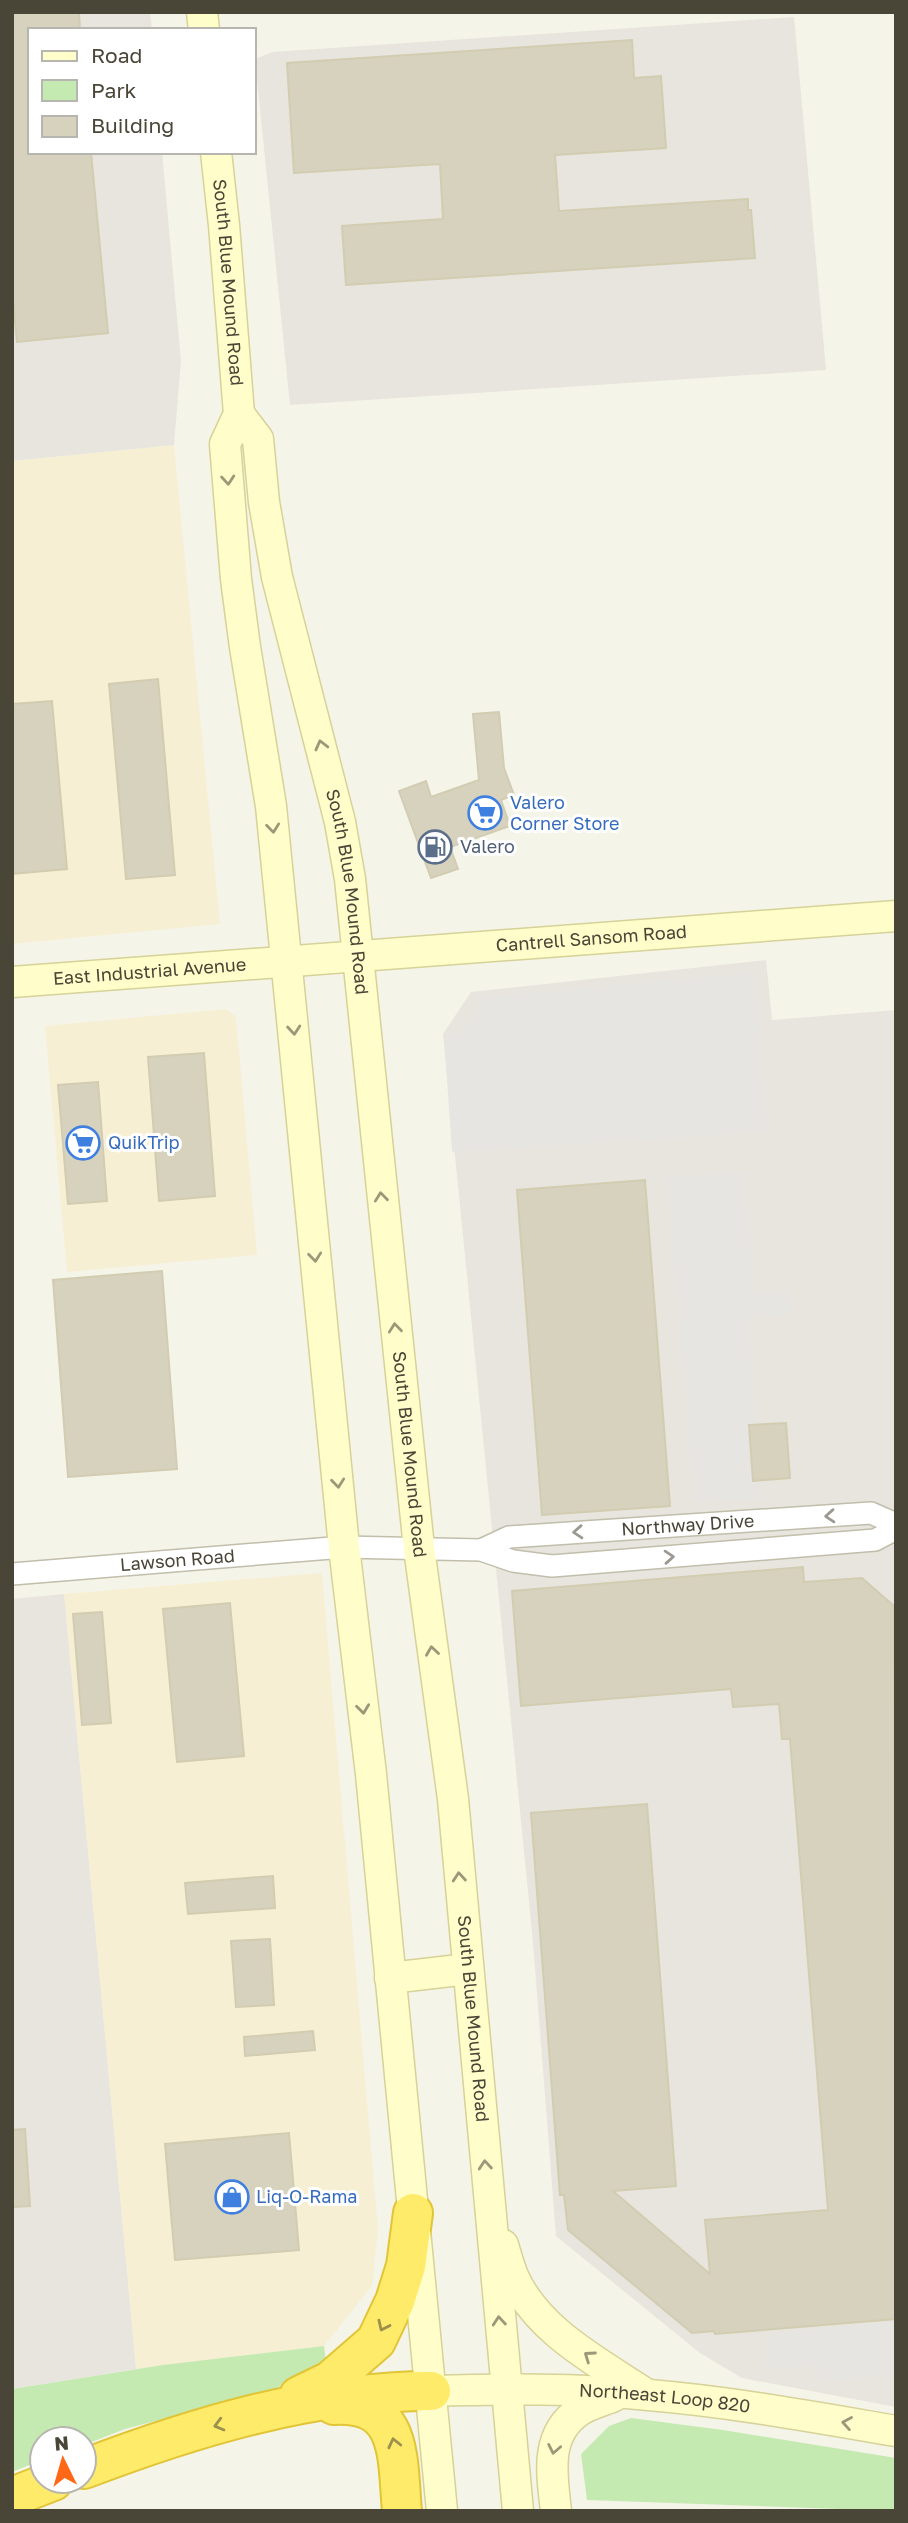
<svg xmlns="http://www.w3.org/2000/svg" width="908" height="2523" font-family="'Golos Text',sans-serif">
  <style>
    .commercial { fill: #f7efd4 }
    .industrial { fill: #e7e5dd }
    .green { fill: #c5eab1 }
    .parking { fill: #e6e5e1 }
    .building { fill: #d7d2be; stroke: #d2ccb1; stroke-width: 2 }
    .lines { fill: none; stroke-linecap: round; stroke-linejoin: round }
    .street-casing { stroke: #c1beab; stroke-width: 24 }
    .secondary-casing { stroke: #d6d298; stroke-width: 33 }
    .highway-casing { stroke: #e1c536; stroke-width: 42 }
    .street { stroke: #fff; stroke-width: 21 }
    .secondary { stroke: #fffdc9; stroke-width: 30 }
    .highway { stroke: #ffeb6a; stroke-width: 38 }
    .oneway { stroke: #9b9879 }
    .oneway2 { stroke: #9b9991 }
    .oneway3 { stroke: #9b904e }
    .labels { text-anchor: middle; stroke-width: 6; stroke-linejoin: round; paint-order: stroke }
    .street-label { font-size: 18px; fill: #494537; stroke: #fff }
    .shop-label { font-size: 18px; fill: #366cbe; stroke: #fff; text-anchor: start }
    .service-label { font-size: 18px; fill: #4e5e75; stroke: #fff; text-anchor: start }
  </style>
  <rect width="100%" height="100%" fill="#f5f4e9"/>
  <path class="commercial" d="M174 445 220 924 12 944V461Z
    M226 1009 236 1017 257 1255 67 1272 45 1026Z
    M322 1573 378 2230 372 2286 324 2346 136 2369 64 1594Z"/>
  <path class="industrial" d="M12 12H150L152 30H30V152H162L181 361 174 445 12 461Z
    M794 17 826 370 290 405 255 59 272 52Z
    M766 960 772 1020 896 1010V2407L742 2378 700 2353 556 2236 533 1942 443 1034 471 992Z
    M64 1594 136 2369 12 2389V1599Z"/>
  <path class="green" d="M324 2346 326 2361 273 2390 125 2429 84 2445V2439H42V2460L12 2472V2389L163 2365Z
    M631 2418 723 2430 896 2458V2511L587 2500 581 2454 609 2426Z"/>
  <path class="parking" d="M756 972 767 1132 452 1152 444 1035 462 1033 478 1011 477 998Z
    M744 1172 755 1293 790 1290 792 1315 748 1318 762 1499 695 1501 666 1177Z
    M896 2321V2374L820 2381 817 2365 762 2371 771 2334Z"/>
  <path class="building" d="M12 12H79L80 30H30V152H91L108 333 17 342 12 291Z
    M632 40 634 78 661 76 666 148 555 155 559 211 748 199V210H751L755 258 346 285 342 226 443 219 440 164 294 173 287 63Z
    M158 679 175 875 126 879 109 684Z
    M52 701 67 869 12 874V704Z
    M499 712 504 768 514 795 501 800 510 826 450 847 458 869 431 878 399 791 426 781 431 797 479 780 473 714Z
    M204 1053 215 1196 159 1201 148 1057Z
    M98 1082 107 1201 68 1204 58 1085Z
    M645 1180 670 1506 542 1515 517 1190Z
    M162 1271 177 1469 68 1477 53 1280Z
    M786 1423 790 1478 753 1481 749 1425Z
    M803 1567 804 1582 862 1578 894 1606 896 2319 715 2334 714 2331 692 2333 568 2230 564 2195H560L531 1813 647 1804 676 2186 613 2191 710 2274 705 2220 828 2210 790 1739H782L779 1704 733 1707 731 1689 521 1706 512 1591Z
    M230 1603 244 1756 177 1762 163 1609Z
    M102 1612 111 1723 82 1725 73 1614Z
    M273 1876 275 1908 188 1914 185 1883Z
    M270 1939 274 2005 236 2007 231 1941Z
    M313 2031 315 2050 245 2056 244 2037Z
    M25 2129 30 2206 12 2207V2130Z
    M289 2133 299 2250 175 2260 165 2144Z"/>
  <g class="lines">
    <defs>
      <g id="street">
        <path id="s1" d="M481 1550 509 1537 871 1513 896 1524"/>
        <path id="s2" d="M12 1574 344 1547 481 1550 513 1561 552 1566 875 1540 896 1529"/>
      </g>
      <g id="secondary">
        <path d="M202 12 204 30"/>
        <path id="s3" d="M216 152 224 225 239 414 225 444 236 579 245 647 271 806 344 1547 371 1774 442 2511"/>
        <path id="s4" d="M239 414 258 439 264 502 277 577 340 822 350 879 419 1548 453 1799 518 2511"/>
        <path id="s5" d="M12 982 896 916"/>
        <path d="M390 1978 468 1969"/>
        <path d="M503 2245C506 2255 509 2266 513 2276 537 2331 598 2362 646 2394"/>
        <path id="s6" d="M431 2391C503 2389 577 2388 649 2395 732 2402 814 2417 896 2431"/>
        <path d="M556 2511C552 2475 544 2435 579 2411 589 2404 603 2401 614 2396"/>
      </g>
      <path id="highway" d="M299 2396 330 2381 376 2341 395 2301 406 2266 413 2213
        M334 2405C404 2401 397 2459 402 2511
        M84 2469C194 2427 313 2391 431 2391
        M12 2497 53 2481"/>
    </defs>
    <use href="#street" class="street-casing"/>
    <use href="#secondary" class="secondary-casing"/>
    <use href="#highway" class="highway-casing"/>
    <use href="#street" class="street"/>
    <use href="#secondary" class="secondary"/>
    <use href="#highway" class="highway"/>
  </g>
  <defs><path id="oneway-chevron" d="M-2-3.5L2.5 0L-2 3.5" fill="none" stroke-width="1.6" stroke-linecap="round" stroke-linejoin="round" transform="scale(1.75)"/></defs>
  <g class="oneway">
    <use href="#oneway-chevron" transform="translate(228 480) rotate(85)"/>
    <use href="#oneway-chevron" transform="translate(321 745) rotate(-104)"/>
    <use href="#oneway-chevron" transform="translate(273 828) rotate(84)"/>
    <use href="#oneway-chevron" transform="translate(294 1030) rotate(85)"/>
    <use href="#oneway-chevron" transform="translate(381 1197) rotate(-96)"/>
    <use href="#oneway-chevron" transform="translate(315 1257) rotate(84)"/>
    <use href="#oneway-chevron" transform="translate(395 1328) rotate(-96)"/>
    <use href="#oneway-chevron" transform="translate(338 1483) rotate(84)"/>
    <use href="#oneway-chevron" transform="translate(432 1651) rotate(-98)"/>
    <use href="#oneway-chevron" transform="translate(363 1709) rotate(83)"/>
    <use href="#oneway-chevron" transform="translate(459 1877) rotate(-95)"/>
    <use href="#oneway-chevron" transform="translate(485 2165) rotate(-95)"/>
    <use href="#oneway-chevron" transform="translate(499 2321) rotate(-95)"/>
    <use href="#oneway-chevron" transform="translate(589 2356) rotate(-145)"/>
    <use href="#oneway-chevron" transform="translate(847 2423) rotate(-170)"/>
    <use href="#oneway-chevron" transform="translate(554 2449) rotate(101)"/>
  </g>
  <g class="oneway2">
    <use href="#oneway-chevron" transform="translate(830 1516) rotate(176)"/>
    <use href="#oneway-chevron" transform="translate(578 1532) rotate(176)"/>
    <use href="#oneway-chevron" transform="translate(669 1557) rotate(-4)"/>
  </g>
  <g class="oneway3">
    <use href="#oneway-chevron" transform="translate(383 2326) rotate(115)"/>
    <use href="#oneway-chevron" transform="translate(219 2425) rotate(165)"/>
    <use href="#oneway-chevron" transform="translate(394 2443) rotate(-103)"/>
  </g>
  <defs>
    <symbol id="supermarket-ring" viewBox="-11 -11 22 22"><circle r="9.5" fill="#fff" stroke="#3f7fe0" stroke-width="1.5"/><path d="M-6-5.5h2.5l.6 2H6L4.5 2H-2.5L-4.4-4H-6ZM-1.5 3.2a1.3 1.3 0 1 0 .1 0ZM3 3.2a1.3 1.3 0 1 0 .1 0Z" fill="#3f7fe0"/></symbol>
    <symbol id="fuel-ring" viewBox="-11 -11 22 22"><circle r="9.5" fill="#fff" stroke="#5c6f8a" stroke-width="1.5"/><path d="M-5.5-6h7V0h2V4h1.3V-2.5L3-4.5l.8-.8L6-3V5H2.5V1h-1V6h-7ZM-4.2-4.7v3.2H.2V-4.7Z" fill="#5c6f8a"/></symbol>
    <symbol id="shop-ring" viewBox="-11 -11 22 22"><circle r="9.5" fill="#fff" stroke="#3f7fe0" stroke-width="1.5"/><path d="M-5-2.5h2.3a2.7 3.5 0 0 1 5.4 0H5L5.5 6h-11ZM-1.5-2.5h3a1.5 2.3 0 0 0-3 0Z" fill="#3f7fe0"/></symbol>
  </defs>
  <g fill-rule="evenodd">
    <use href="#supermarket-ring" x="466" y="794" width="38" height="38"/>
    <use href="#fuel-ring" x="416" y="828" width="38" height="38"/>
    <use href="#supermarket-ring" x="64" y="1124" width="38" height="38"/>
    <use href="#shop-ring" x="213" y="2178" width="38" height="38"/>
  </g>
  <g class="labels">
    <g class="street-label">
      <text dy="6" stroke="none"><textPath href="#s3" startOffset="131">South Blue Mound Road</textPath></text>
      <text dy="6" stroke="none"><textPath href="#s4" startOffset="494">South Blue Mound Road</textPath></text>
      <text dy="6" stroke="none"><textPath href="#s5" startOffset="581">Cantrell Sansom Road</textPath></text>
      <text dy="6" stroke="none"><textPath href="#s5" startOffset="138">East Industrial Avenue</textPath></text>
      <text dy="6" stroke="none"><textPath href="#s4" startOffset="1060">South Blue Mound Road</textPath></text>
      <text dy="6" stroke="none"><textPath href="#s1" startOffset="210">Northway Drive</textPath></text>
      <text dy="6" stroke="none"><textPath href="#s2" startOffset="166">Lawson Road</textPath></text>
      <text dy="6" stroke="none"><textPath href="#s4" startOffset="1628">South Blue Mound Road</textPath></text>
      <text dy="6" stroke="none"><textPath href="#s6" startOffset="234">Northeast Loop 820</textPath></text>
    </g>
    <g class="shop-label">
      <text x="510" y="809">Valero<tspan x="510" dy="21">Corner Store</tspan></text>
      <text x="108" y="1149">QuikTrip</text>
      <text x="256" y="2203">Liq-O-Rama</text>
    </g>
    <g class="service-label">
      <text x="460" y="853">Valero</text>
    </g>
  </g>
  <rect width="908" height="2523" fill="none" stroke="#494537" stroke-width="28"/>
  <rect x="28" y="28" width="228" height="126" fill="#ffffff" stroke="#b6b5af" stroke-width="2"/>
  <rect x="42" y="51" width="35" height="10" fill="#fffdc9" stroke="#b6b5af" stroke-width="2"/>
  <text x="91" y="63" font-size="21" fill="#494537">Road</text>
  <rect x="42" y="80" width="35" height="21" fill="#c5eab1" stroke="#b6b5af" stroke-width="2"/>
  <text x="91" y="98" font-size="21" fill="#494537">Park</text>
  <rect x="42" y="116" width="35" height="21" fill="#d7d2be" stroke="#b6b5af" stroke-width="2"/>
  <text x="91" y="133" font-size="21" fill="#494537">Building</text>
  <g transform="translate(63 2460) rotate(355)"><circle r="33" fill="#ffffff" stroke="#b6b5af" stroke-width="2"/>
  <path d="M0-5L12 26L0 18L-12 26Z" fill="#ff6816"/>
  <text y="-10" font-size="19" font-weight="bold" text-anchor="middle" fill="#494537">N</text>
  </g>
</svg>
